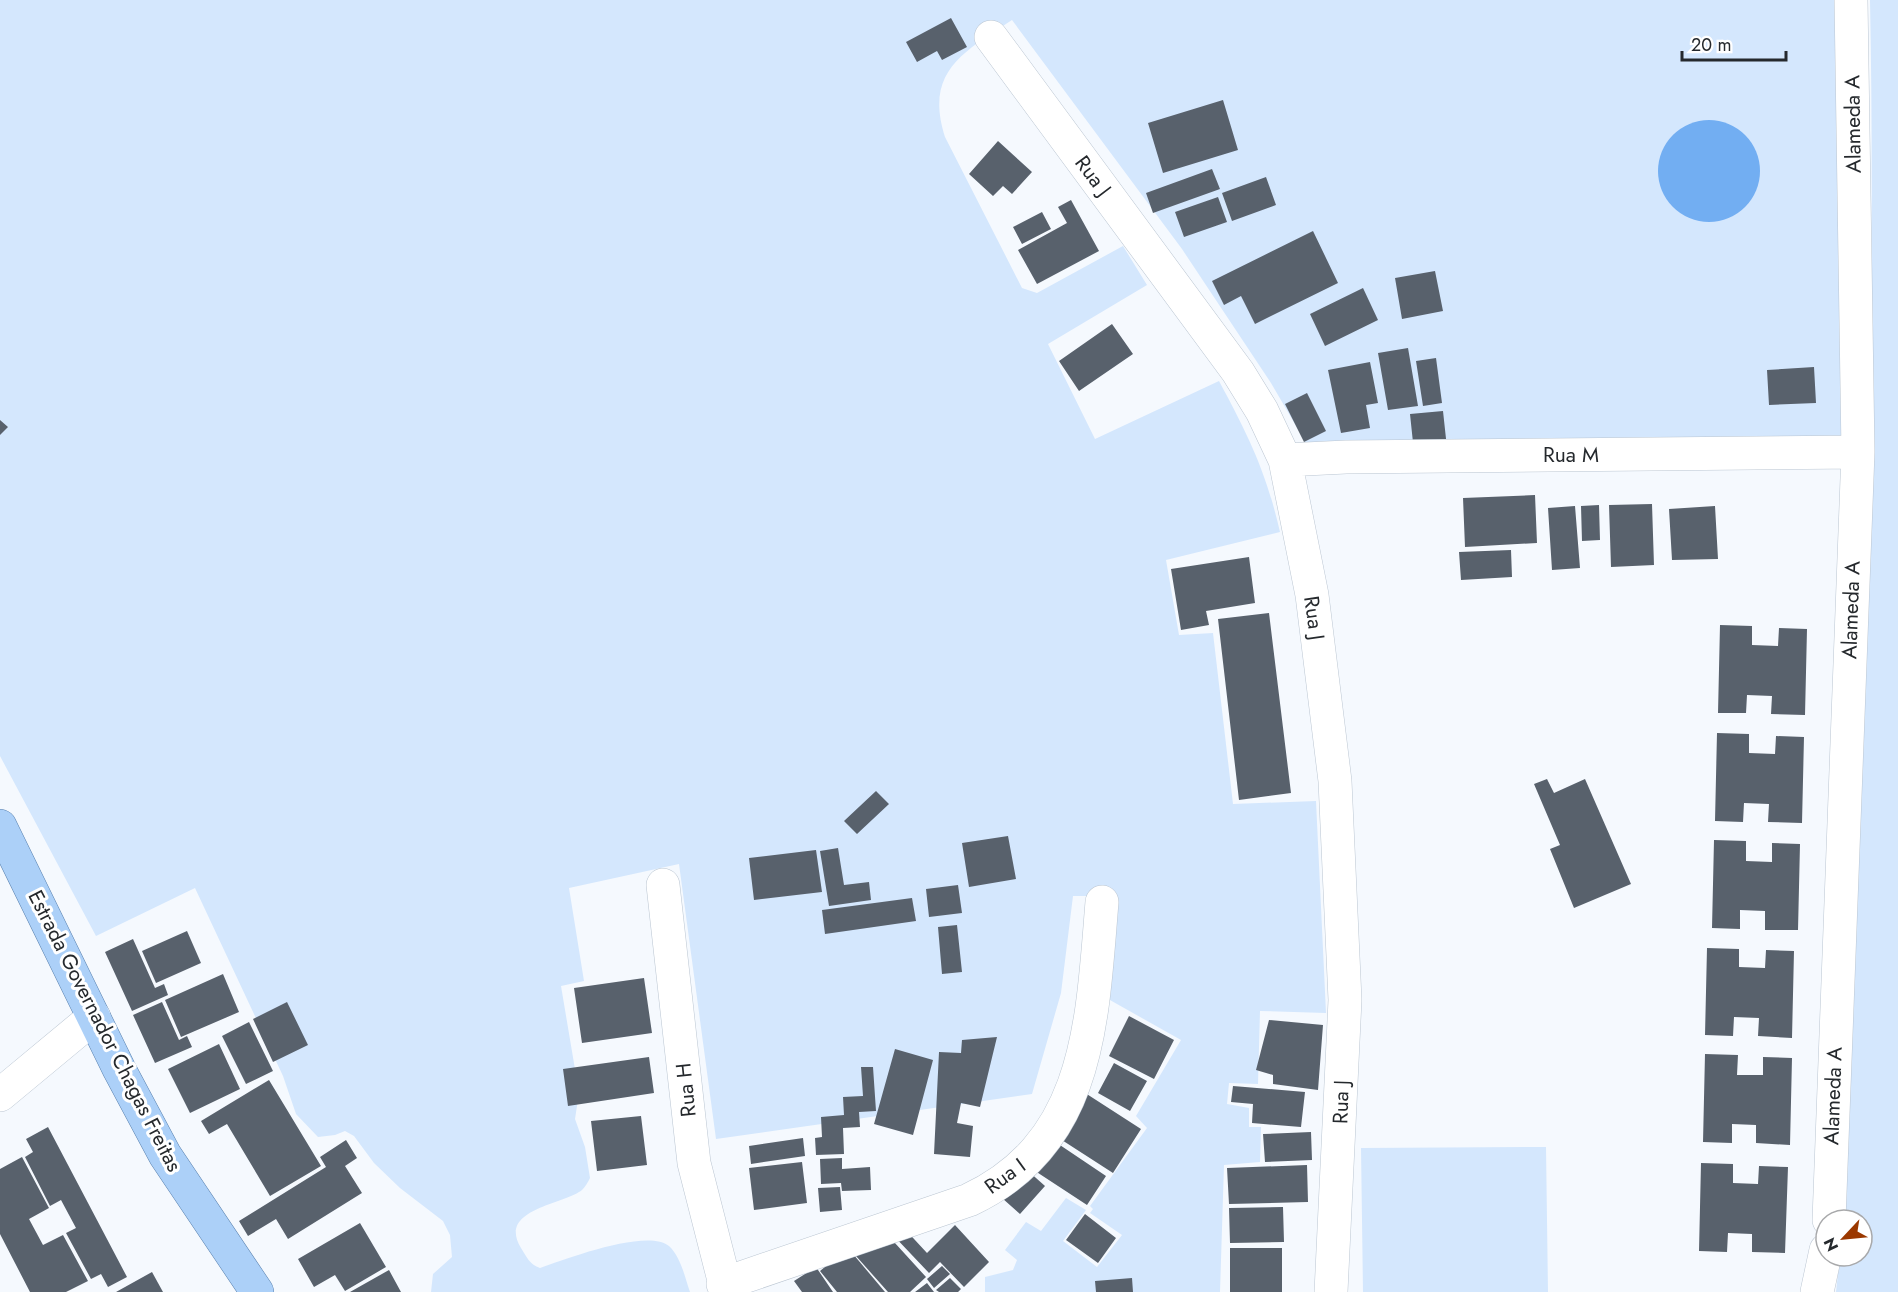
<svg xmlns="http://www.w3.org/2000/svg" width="1898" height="1292" font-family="Jost,sans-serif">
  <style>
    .green { fill: #d4e7fd }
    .water { fill: #72aef2 }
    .building { fill: #58616c }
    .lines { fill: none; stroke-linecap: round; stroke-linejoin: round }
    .minor-casing { stroke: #bbc6d2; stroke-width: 34 }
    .major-casing { stroke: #5981ae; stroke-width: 34 }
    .minor { stroke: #fff; stroke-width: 33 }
    .major { stroke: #acd0f8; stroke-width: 33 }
    .labels { text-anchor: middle; stroke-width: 6; stroke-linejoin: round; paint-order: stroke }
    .street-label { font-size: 21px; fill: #25292d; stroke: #fff }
  </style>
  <rect width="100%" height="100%" fill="#f5f9fe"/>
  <path class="green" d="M0 0H1838L1842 436 1310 450 1271 383 1182 249 1012 20C964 52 924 71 945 137L1022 288 1037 293 1123 246 1147 285 1048 344 1095 439 1219 381C1248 435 1266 471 1280 532L1166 560 1179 635 1213 633 1233 804 1316 801 1326 1013 1260 1011 1258 1084 1229 1083 1227 1104 1249 1108V1127H1261L1260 1162 1224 1165 1220 1292H985V1277L1013 1270 1017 1260 1005 1250 1026 1222 1041 1231 1066 1198 1086 1210 1063 1241 1097 1267 1122 1235 1090 1213 1093 1209 1090 1206 1147 1128 1136 1116 1181 1040 1101 995 1112 896H1073L1061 993 1032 1094 716 1139 679 864 569 888 584 981 561 986 579 1093 575 1119 585 1147 590 1178C588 1182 585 1187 582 1190 563 1205 497 1209 521 1248 526 1256 530 1265 540 1268 566 1259 647 1228 669 1246 681 1257 685 1278 690 1292H431L433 1274 452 1257 450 1235 443 1221 400 1188 374 1163 354 1136 345 1131 335 1135 318 1137 296 1114 283 1076 195 888 96 936 0 756Z
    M1870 0H1898V1292H1836L1840 1256H1862V1220H1841C1857 813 1878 407 1870 0Z
    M1546 1147 1548 1292H1363L1361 1148Z"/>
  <path class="water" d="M1658 171a51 51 0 1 1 102 0a51 51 0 1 1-102 0Z"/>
  <path class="building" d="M951 18 967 47 942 60 937 51 917 62 906 42Z
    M1223 100 1238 150 1163 173 1148 123Z
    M998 141 1032 172 1012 194 1003 186 993 196 969 174Z
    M1212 169 1220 189 1153 213 1146 193Z
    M1266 177 1276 205 1232 221 1222 193Z
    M1218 197 1227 222 1184 237 1175 212Z
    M1071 200 1099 251 1037 284 1018 250 1067 223 1058 207Z
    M1042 212 1051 229 1022 244 1013 227Z
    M1313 231 1338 283 1255 324 1241 296 1224 305 1212 281Z
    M1435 271 1443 311 1402 319 1395 278Z
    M1363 288 1378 320 1325 346 1310 314Z
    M1112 324 1133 354 1079 391 1059 361Z
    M1408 348 1418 406 1388 410 1378 353Z
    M1436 358 1442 403 1423 406 1416 361Z
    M1370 362 1378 403 1366 405 1370 428 1341 433 1328 370Z
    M1814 367 1816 403 1769 405 1767 370Z
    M1307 393 1326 431 1304 442 1285 404Z
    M1443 411 1447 448 1414 452 1410 414Z
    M0 420 8 427 0 435Z
    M1535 495 1537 543 1465 547 1463 498Z
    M1652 504 1654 565 1611 567 1609 505Z
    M1599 505 1600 540 1582 541 1581 506Z
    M1575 506 1580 568 1552 570 1548 508Z
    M1715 506 1718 559 1672 560 1669 509Z
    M1511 550 1512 577 1461 580 1459 552Z
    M1249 557 1255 603 1206 611 1209 625 1181 630 1171 569Z
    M1269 613 1291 793 1239 800 1218 619Z
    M1720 625 1752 626V645L1778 646 1779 628 1807 629 1805 715 1771 714 1772 696 1747 695 1746 713H1718Z
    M1717 733 1749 734V753L1775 754 1776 736 1804 737 1802 823 1768 822 1769 804 1744 803 1743 822 1715 821Z
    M1547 779 1554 793 1585 779 1631 884 1574 908 1550 849 1560 845 1534 784Z
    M876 791 889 804 857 834 844 821Z
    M1008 836 1016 879 969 887 962 843Z
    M1714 840 1746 841V861L1772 862V843L1800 844 1798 930H1765V911L1740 910V929L1712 928Z
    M838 848 844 885 869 882 871 900 829 906 820 851Z
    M816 850 822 892 754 900 749 858Z
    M958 885 962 913 929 917 926 889Z
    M912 898 916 921 825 934 822 910Z
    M957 925 962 972 942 974 938 927Z
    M187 931 201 963 156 983 142 951Z
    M133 939 155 988 164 984 168 995 132 1011 105 952Z
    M1707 948 1739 949V967L1765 968 1766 950 1794 951 1792 1038 1758 1036 1759 1018 1734 1017 1733 1036 1705 1035Z
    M223 974 239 1012 181 1037 165 1000Z
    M644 978 652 1033 582 1043 574 988Z
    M162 1002 179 1040 187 1036 192 1047 155 1063 133 1015Z
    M287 1002 308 1045 273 1062 253 1019Z
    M1129 1016 1174 1040 1154 1079 1109 1056Z
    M1269 1020 1323 1025 1318 1090 1273 1084V1075L1256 1070Z
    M249 1022 273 1071 246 1084 222 1036Z
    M997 1037 980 1107 961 1103 957 1123 973 1126 970 1157 934 1154 939 1052 961 1053 962 1040Z
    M219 1044 240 1089 190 1113 168 1069Z
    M895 1049 933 1060 913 1135 874 1124Z
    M1705 1054 1738 1055 1737 1075H1763V1057L1792 1058 1790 1145 1756 1143V1125L1732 1124V1143L1703 1142Z
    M649 1057 654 1093 568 1106 563 1069Z
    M1114 1063 1147 1081 1130 1111 1098 1093Z
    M861 1067H873L876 1111 859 1112 860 1127 843 1128 844 1154 816 1155 815 1138 822 1137 821 1117 844 1115 843 1097 863 1096Z
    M269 1080 321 1166 270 1196 227 1124 209 1134 201 1121Z
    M1233 1086 1305 1092 1301 1127 1252 1123 1253 1104 1231 1102Z
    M1079 1089 1141 1129 1113 1173 1051 1133Z
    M641 1116 647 1165 597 1171 591 1121Z
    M48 1127 127 1277 108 1287 101 1274 91 1279 66 1233 76 1228 61 1200 50 1206 25 1157 33 1152 26 1139Z
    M1311 1132 1312 1160 1265 1162 1263 1134Z
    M1048 1137 1106 1176 1087 1205 1029 1167Z
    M803 1138 805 1156 751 1164 749 1146Z
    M346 1140 357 1158 345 1166 362 1193 288 1239 276 1219 248 1236 239 1221 326 1167 320 1157Z
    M22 1157 49 1208 29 1219 43 1245 63 1235 88 1281 66 1292H30L0 1234V1169Z
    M842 1158V1169L870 1167 871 1190 842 1191 841 1183 821 1184 820 1159Z
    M802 1162 807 1203 754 1210 749 1168Z
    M1701 1163 1733 1164V1183L1758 1184 1759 1166 1788 1167 1785 1253 1752 1252V1234L1728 1233 1727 1252 1699 1251Z
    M1307 1165 1308 1202 1229 1204 1227 1168Z
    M1027 1170 1045 1186 1020 1214 1002 1198Z
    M840 1187 842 1210 820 1212 818 1188Z
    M1283 1207 1284 1242 1230 1243 1229 1208Z
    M1085 1214 1116 1238 1098 1263 1066 1240Z
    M360 1223 386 1267 345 1291 335 1275 314 1287 298 1259Z
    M955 1225 989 1262 964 1287 940 1262 929 1273 892 1234 902 1226 927 1253Z
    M884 1231 926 1277 910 1292H888L856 1256Z
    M848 1248 885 1292H837L820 1271Z
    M1230 1248H1282V1292H1230Z
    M942 1266 950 1274 934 1288 927 1279Z
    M816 1267 833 1292H802L794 1281Z
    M389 1270 401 1292H350Z
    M152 1272 163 1292H116Z
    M950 1278 961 1289 958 1292H939L936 1290Z
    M1132 1278 1133 1292H1096L1095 1281Z
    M927 1283 934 1292H915Z"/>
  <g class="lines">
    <defs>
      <path id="minor" d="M991 37 1238 372 1262 411 1285 460 1312 595 1335 781 1345 1000 1331 1292
        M1285 460 1346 457 1858 452
        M663 885 694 1163 727 1292
        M0 1095 94 1017
        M1829 1220 1858 452 1851 0
        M723 1284 969 1200C1091 1143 1092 1020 1102 902
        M1817 1292 1826 1250"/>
      <path id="major" d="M0 826 119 1069 165 1155 257 1292"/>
    </defs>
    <use href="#minor" class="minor-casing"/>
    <use href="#major" class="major-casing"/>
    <use href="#minor" class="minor"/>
    <use href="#major" class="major"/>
  </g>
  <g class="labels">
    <g class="street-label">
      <text transform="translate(1853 124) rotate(-91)" y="7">Alameda A</text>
      <text transform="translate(1093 176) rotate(53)" y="7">Rua J</text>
      <text x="1571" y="462">Rua M</text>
      <text transform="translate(1851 610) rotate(-88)" y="7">Alameda A</text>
      <text transform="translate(1314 618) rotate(82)" y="7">Rua J</text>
      <text transform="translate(105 1031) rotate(63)" y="7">Estrada Governador Chagas Freitas</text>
      <text transform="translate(686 1090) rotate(-96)" y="7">Rua H</text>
      <text transform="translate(1833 1096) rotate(-88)" y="7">Alameda A</text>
      <text transform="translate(1341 1102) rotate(-88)" y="7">Rua J</text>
      <text transform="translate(1005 1176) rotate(-36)" y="7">Rua I</text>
    </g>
  </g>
  <g transform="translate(1844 1238) rotate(244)"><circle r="28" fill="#ffffff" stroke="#a8a9ab" stroke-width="1.5"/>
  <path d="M0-4.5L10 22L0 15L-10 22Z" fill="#9b3800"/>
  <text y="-9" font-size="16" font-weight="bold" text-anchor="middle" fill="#25292d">N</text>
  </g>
  <path d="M1682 51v9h104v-9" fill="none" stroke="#25292d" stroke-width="3"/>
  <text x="1691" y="51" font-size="18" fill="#25292d" stroke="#ffffff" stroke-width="4.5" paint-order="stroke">20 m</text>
</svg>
